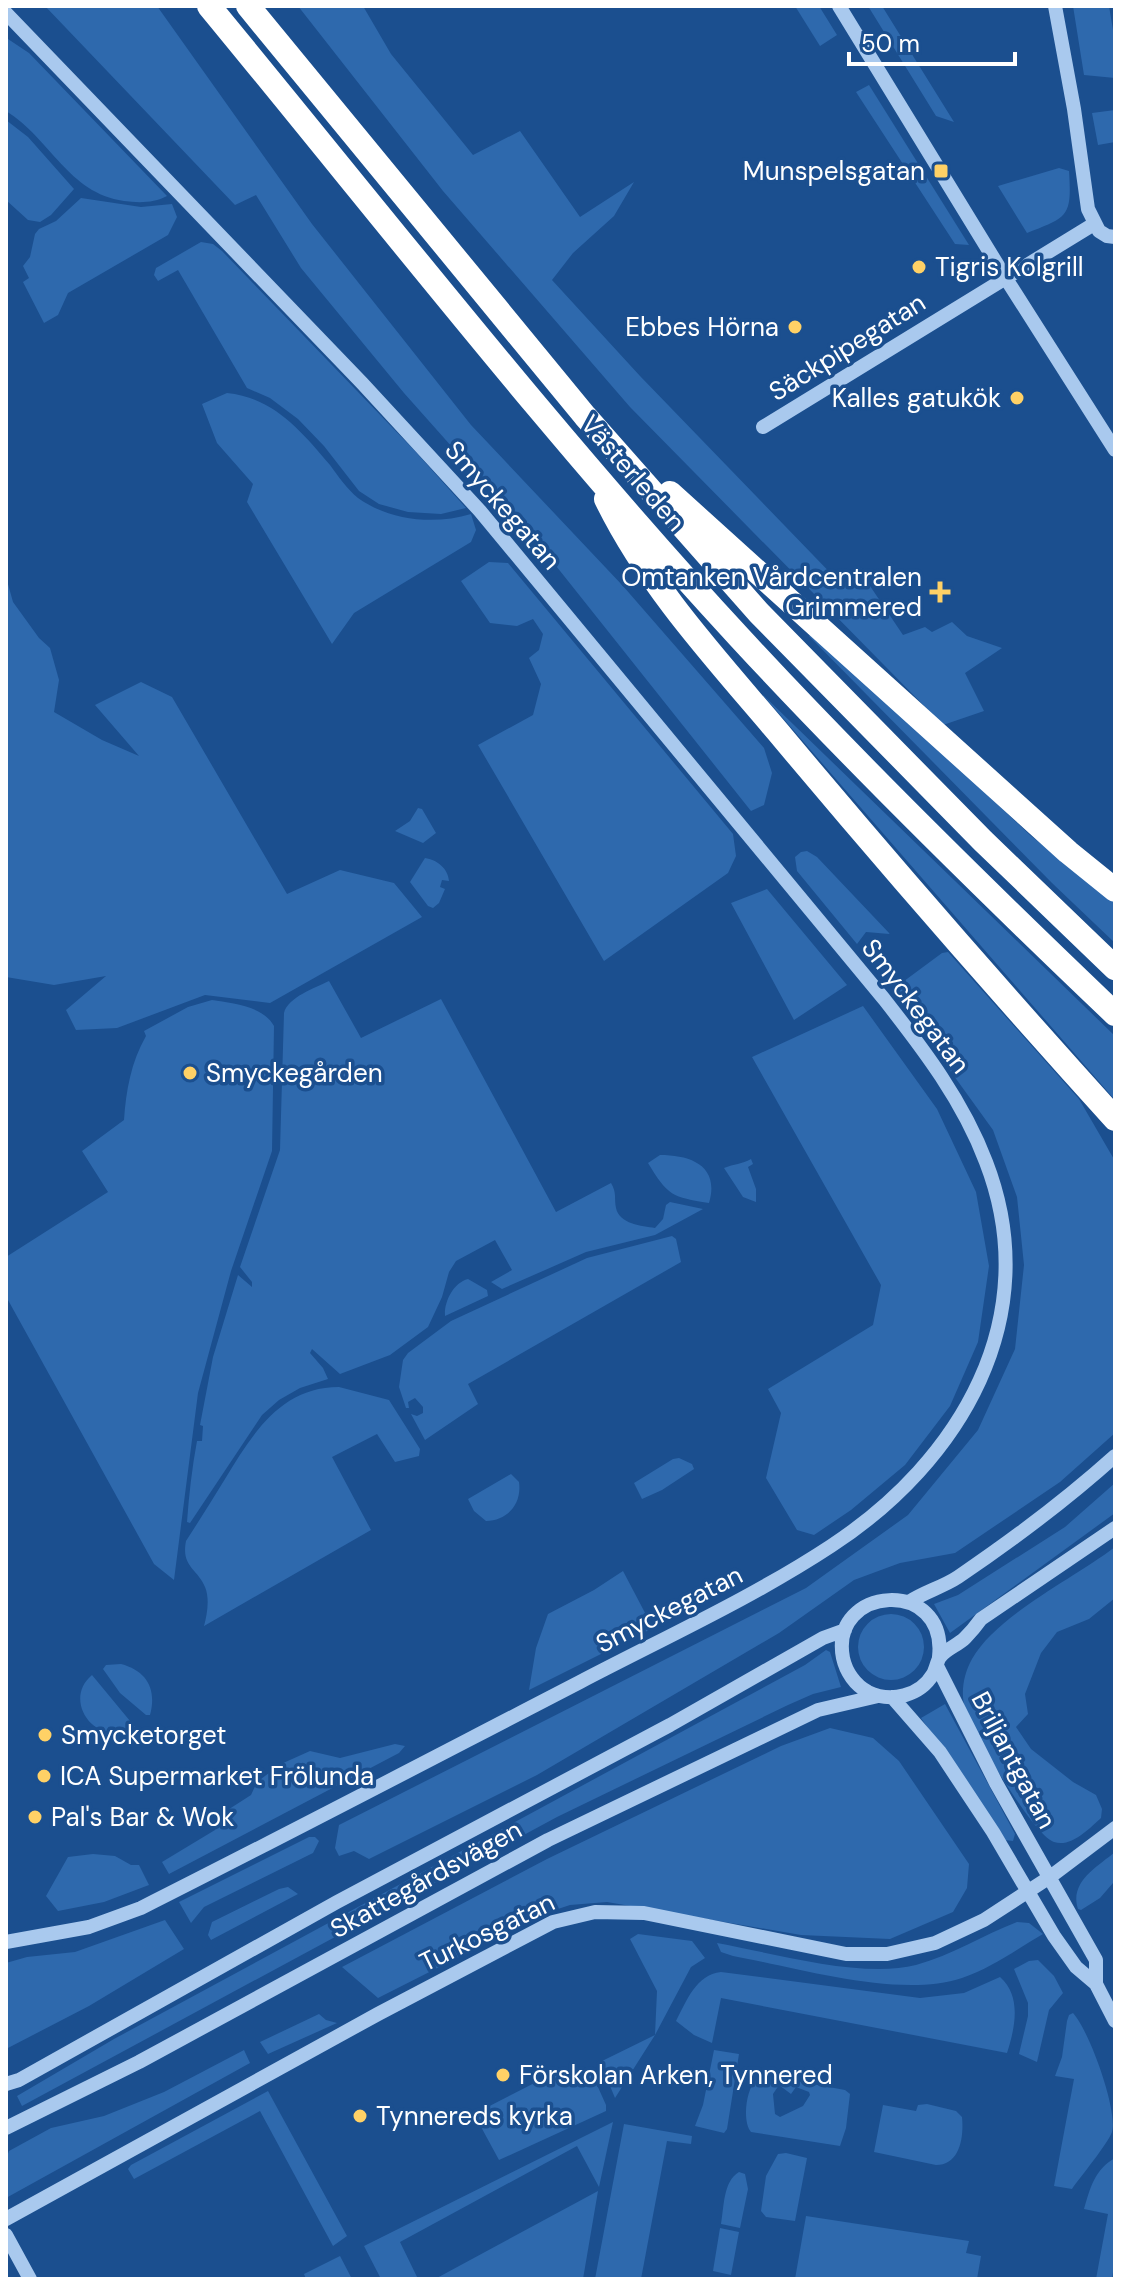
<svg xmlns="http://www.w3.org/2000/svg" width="1121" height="2285" font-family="'DM Sans',sans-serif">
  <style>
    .green { fill: #2e69ad; fill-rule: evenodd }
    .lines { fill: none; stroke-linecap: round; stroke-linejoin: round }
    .minor { stroke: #a9c9ee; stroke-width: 14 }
    .highway { stroke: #fff; stroke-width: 24 }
    .poi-dot { fill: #ffd166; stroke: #1b4f8f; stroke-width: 3 }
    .labels { text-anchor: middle; stroke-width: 7; stroke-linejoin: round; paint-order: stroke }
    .poi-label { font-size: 26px; fill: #fff; stroke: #1b4f8f; text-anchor: start }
    .street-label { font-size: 26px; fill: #fff; stroke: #1b4f8f }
  </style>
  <rect width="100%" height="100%" fill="#1b4f8f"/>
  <path class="green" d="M45 6H157L312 224 471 425 623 586 764 748 772 773 764 805 751 811 541 547 404 393 301 268 256 195 235 205Z
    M298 6H363L391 54 473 155 520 131 580 217 634 182 614 216 573 253 552 280 640 376 842 585 861 568 868 583 903 635 925 627 932 632 952 622 967 636 1002 648 965 673 984 711 943 725 630 407 443 191Z
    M795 6H819L837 35 820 46Z
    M868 6H882L954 122 936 116Z
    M1073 6H1109L1115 42V78L1084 75Z
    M8 39 29 53 167 196C154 203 139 203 124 201 68 193 51 139 6 111Z
    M869 85 969 245 955 244 856 92Z
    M1115 110V142L1098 145 1092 113Z
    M6 120 28 137 74 189 51 215 40 222 28 220 6 200Z
    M1059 168 1069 171C1072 217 1068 217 1027 233L998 186Z
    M81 198 141 207 172 204 177 217 168 235 68 293 58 315 44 323 23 282 29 278 23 266 30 257 35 234 39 229 56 221Z
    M201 242 213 244 222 251 414 450 466 508 441 514 408 512 379 504 359 491 324 446 298 419 270 398 247 388 178 270 158 281 154 275 156 268Z
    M227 393C274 398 301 431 330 465 338 476 347 489 358 498 390 521 435 525 471 514L476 530 471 542 354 613 332 644 247 502 253 484 217 443 202 404Z
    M489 562 508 563 733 834 736 856 728 873 604 961 478 745 533 715 541 684 529 658 539 650 543 634 533 619 517 626 490 623 461 581Z
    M6 577 13 602 39 638 50 648 59 680 54 712 102 740 139 756 95 705 141 682 172 697 287 894 340 870 394 883 422 917 270 1003 205 995 117 1028 76 1030 66 1010 106 976 54 985 6 977Z
    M814 631 1031 836 1115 900V943L1052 883 809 636Z
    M762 694 1115 1036V1100Z
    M418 808 422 809 436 833 423 843 395 831 410 821Z
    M807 851 817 857 890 934 866 932 857 944 797 871 795 857 801 852Z
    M425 858C437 860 448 868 449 881L442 880 440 887 445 889 439 903 433 908 428 906 410 882Z
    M767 889 847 985 794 1020 731 903Z
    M948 952 1079 1099 1115 1161V1433L1060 1482 955 1553 900 1563 854 1580 779 1633 537 1775 369 1859 354 1851 339 1856 335 1848 339 1825 806 1588 908 1515 978 1430 1015 1349 1024 1265 1017 1197 993 1130 892 990 942 953Z
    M329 981 361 1038 441 999 556 1212 611 1183C617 1193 614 1198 616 1208 619 1224 642 1226 655 1228L663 1219 666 1205 670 1202 703 1209 655 1235 586 1252 502 1289 491 1282 512 1270 495 1240 456 1261 449 1272 442 1297 428 1327 390 1355 340 1374 312 1349 310 1353 323 1368 328 1379 300 1388 279 1400 262 1415 190 1523 187 1522C189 1494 192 1468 197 1441H202L203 1426 200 1425 213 1357 238 1275 252 1287V1282L240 1267 280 1150 284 1013C288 997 315 988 329 981Z
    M212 1000C232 1003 263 1006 274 1026L272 1151 231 1271 198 1393 174 1580 154 1564 8 1300 6 1257 108 1192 82 1151 124 1120C126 1091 131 1062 146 1036L144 1031 188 1007Z
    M863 1006 937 1109 976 1192 989 1266 978 1342 950 1406 905 1465 851 1510 814 1535 797 1530 766 1478 781 1413 768 1389 873 1325 881 1285 752 1057Z
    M660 1155C691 1155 720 1166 709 1203 672 1197 668 1196 648 1163Z
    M751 1159 753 1164 748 1167 756 1189V1202L743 1197 724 1168C734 1164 742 1164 751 1159Z
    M672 1236 676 1239 681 1262 468 1384 478 1404 425 1440 411 1414 417 1416 423 1413V1407L415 1398 408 1402 409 1408H406L399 1387 403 1360 408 1353 451 1321 587 1258Z
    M468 1279 487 1290 488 1296 445 1316C444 1302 453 1283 468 1279Z
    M339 1387 389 1400 420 1449 419 1456 395 1462 377 1434 332 1457 371 1530 204 1626C207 1615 210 1599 205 1587 197 1568 181 1567 186 1541 199 1521 212 1500 225 1479 252 1435 280 1387 339 1387Z
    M673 1459 679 1458 692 1464 694 1469 662 1490 642 1499 634 1483Z
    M511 1474 519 1482C522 1504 508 1520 486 1521L474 1511 468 1499Z
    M1115 1483V1513L950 1633 934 1604 958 1595 1065 1527Z
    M1115 1547V1598L1089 1619 1057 1632 1041 1653 1025 1694 1028 1714 1016 1727 1031 1749 1073 1782 1096 1795 1102 1809 1101 1818C1090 1828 1071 1848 1054 1842 1034 1836 974 1735 966 1712 960 1695 963 1675 972 1659 997 1615 1073 1579 1115 1547Z
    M623 1571 653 1628 529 1690 536 1648 548 1614 594 1590Z
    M858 1647a33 33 0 1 1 66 0a33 33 0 1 1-66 0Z
    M826 1650 830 1652 841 1687 813 1694 788 1705 557 1817 22 2106 17 2096 114 2039 805 1665Z
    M121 1664C147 1671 157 1689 150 1715H146L120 1693 103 1669 106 1665Z
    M92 1675 135 1727V1731C94 1747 62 1700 92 1675Z
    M945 1704 1015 1834 1013 1841 1004 1840 921 1718Z
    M830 1728 873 1738 899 1761 969 1864 967 1888 953 1912 890 1939 801 1935 607 1902 570 1905 546 1913 378 1998 342 1967 547 1859 781 1746Z
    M395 1744 405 1746 399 1753 169 1874 162 1862 215 1830 223 1813 251 1795 257 1782 281 1764 310 1751 340 1758Z
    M309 1837H315L319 1841 313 1853 204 1907 191 1923 179 1902Z
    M1115 1852 1113 1883 1100 1898 1081 1910 1078 1909C1069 1882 1097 1867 1115 1852Z
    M93 1854 115 1856 131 1865H139L149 1885 104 1902 58 1911 46 1896 68 1857Z
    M288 1887 298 1894 211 1940 208 1935 212 1922 279 1889Z
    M165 1920 184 1949 89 2006 6 2049V1963L27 1957 75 1952Z
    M1017 1922 1029 1923 1043 1934C1017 1949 991 1968 962 1978 899 1999 799 1968 733 1956L721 1952 717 1943C773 1953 862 1979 916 1965 952 1955 983 1935 1017 1922Z
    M638 1934 692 1941 705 1958 691 1967 655 2035 615 2098 600 2062 655 2035 657 1991 630 1939Z
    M1038 1960 1054 1976 1063 1993 1049 2010 1037 2062 1019 2054 1028 2016V2003L1014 1969 1029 1961Z
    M721 1972 920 1998 964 1993 1000 1977C1022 1996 1015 2028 1007 2053L721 1998 712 2043 694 2035 676 2021C687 2000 696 1975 721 1972Z
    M1073 2013C1089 2030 1118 2110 1112 2132 1107 2145 1081 2176 1072 2189L1054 2186 1074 2079 1055 2076 1062 2057 1067 2021 1069 2015Z
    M319 2014 326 2020 337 2023 268 2054 260 2042Z
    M244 2050 250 2063 6 2198V2159L9 2151 51 2128 104 2116 164 2092Z
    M714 2050 739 2054 727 2129 724 2133 695 2126 703 2105Z
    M589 2067 606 2105V2111L499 2160 474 2114 554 2073 573 2076Z
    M769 2076 845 2090 850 2094 846 2128 840 2146 751 2132C742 2122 746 2089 756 2080 761 2077 764 2077 769 2076ZM779 2085 791 2094 796 2087 809 2092 810 2095 803 2106 780 2117 775 2114 773 2094Z
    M268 2091 347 2236 333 2246 260 2111 134 2179 128 2169 131 2165Z
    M927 2104 956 2111 962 2117C964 2137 960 2165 936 2165L874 2152 883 2105 916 2111 918 2105Z
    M613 2122 599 2187 577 2146 400 2242 418 2279H381L364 2246Z
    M624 2124 692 2136 691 2144 667 2141 641 2279H595Z
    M786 2153 807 2158 795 2221 766 2217 761 2211 766 2176 778 2154Z
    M1115 2158V2259L1112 2279H1096L1108 2214 1084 2209C1090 2188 1095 2169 1115 2158Z
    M739 2172 745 2174 748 2189 740 2228 721 2224C724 2208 723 2181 739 2172Z
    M598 2191 583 2279H435Z
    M806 2216 969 2241 966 2253 981 2256 977 2279H795Z
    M720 2228 739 2232 731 2275 713 2271Z
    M340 2256 352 2279H306L304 2274Z"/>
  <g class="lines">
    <path class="minor" d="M839 6 1005 277 1115 450
      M1055 6 1074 109 1088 209 1099 231 1107 236 1115 237
      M6 13 362 383 480 511 884 999C924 1050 963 1101 986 1162 1046 1317 961 1461 831 1546 752 1598 664 1638 580 1682 433 1758 288 1834 141 1908L89 1927 6 1942
      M763 427 1094 224
      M909 1602C924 1592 943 1587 958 1577 1014 1539 1065 1501 1115 1456
      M939 1657C948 1577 829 1585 843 1658 846 1672 855 1685 868 1692 891 1703 920 1696 933 1674 936 1669 937 1661 940 1657 946 1649 958 1645 965 1638 971 1632 976 1626 981 1619L1115 1528
      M937 1666 996 1783 1096 1960V1984
      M892 1697 940 1752 993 1832 1054 1936 1076 1967 1096 1984 1115 2021
      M6 2084 19 2080 337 1902 670 1725 823 1638 845 1630
      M6 2128 139 2062 548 1840 818 1710 878 1696
      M6 2219 378 2014 553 1922 595 1912 644 1913 846 1954H887L935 1943 984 1920 1050 1877 1115 1828
      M6 2235 30 2279"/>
    <path class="highway" d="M209 6C383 217 554 437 740 638 860 768 987 892 1115 1014
      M248 6 585 416 759 613 983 841 1115 968
      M670 493 1068 852 1115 890
      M606 499C650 589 719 662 783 738 891 867 1002 994 1115 1119"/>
  </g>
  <g class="poi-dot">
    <rect x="933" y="163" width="16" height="16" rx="4"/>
    <circle cx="919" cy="267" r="8"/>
    <circle cx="795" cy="327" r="8"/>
    <circle cx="1017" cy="398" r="8"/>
    <path d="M936 580h8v8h8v8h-8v8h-8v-8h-8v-8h8z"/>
    <circle cx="190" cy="1073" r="8"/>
    <circle cx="45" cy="1735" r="8"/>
    <circle cx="44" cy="1776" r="8"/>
    <circle cx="35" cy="1817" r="8"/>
    <circle cx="503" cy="2075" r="8"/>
    <circle cx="360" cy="2116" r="8"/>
  </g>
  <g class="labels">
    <g class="poi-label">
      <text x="925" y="180" text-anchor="end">Munspelsgatan</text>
      <text x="935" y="276">Tigris Kolgrill</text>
      <text x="779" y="336" text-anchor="end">Ebbes Hörna</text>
      <text x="1001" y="407" text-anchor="end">Kalles gatukök</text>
      <text x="922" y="586" text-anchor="end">Omtanken Vårdcentralen<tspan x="922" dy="30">Grimmered</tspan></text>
      <text x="206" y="1082">Smyckegården</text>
      <text x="61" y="1744">Smycketorget</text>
      <text x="60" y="1785">ICA Supermarket Frölunda</text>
      <text x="51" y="1826">Pal's Bar &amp; Wok</text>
      <text x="519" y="2084">Förskolan Arken, Tynnered</text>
      <text x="376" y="2125">Tynnereds kyrka</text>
    </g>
    <g class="street-label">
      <text transform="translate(847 347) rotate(-32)" y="9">Säckpipegatan</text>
      <text transform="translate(633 473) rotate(49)" y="9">Västerleden</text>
      <text transform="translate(503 505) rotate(49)" y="9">Smyckegatan</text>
      <text transform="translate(916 1006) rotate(53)" y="9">Smyckegatan</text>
      <text transform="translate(669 1609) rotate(-27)" y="9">Smyckegatan</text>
      <text transform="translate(1014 1760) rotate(62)" y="9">Briljantgatan</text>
      <text transform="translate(426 1879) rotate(-29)" y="9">Skattegårdsvägen</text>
      <text transform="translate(487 1932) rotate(-26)" y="9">Turkosgatan</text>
    </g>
  </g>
  <rect width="1121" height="2285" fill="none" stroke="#ffffff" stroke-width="16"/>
  <path d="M849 52v12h166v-12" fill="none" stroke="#ffffff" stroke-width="4"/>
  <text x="861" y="52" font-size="24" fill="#ffffff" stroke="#1b4f8f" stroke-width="6" paint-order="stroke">50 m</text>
</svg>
